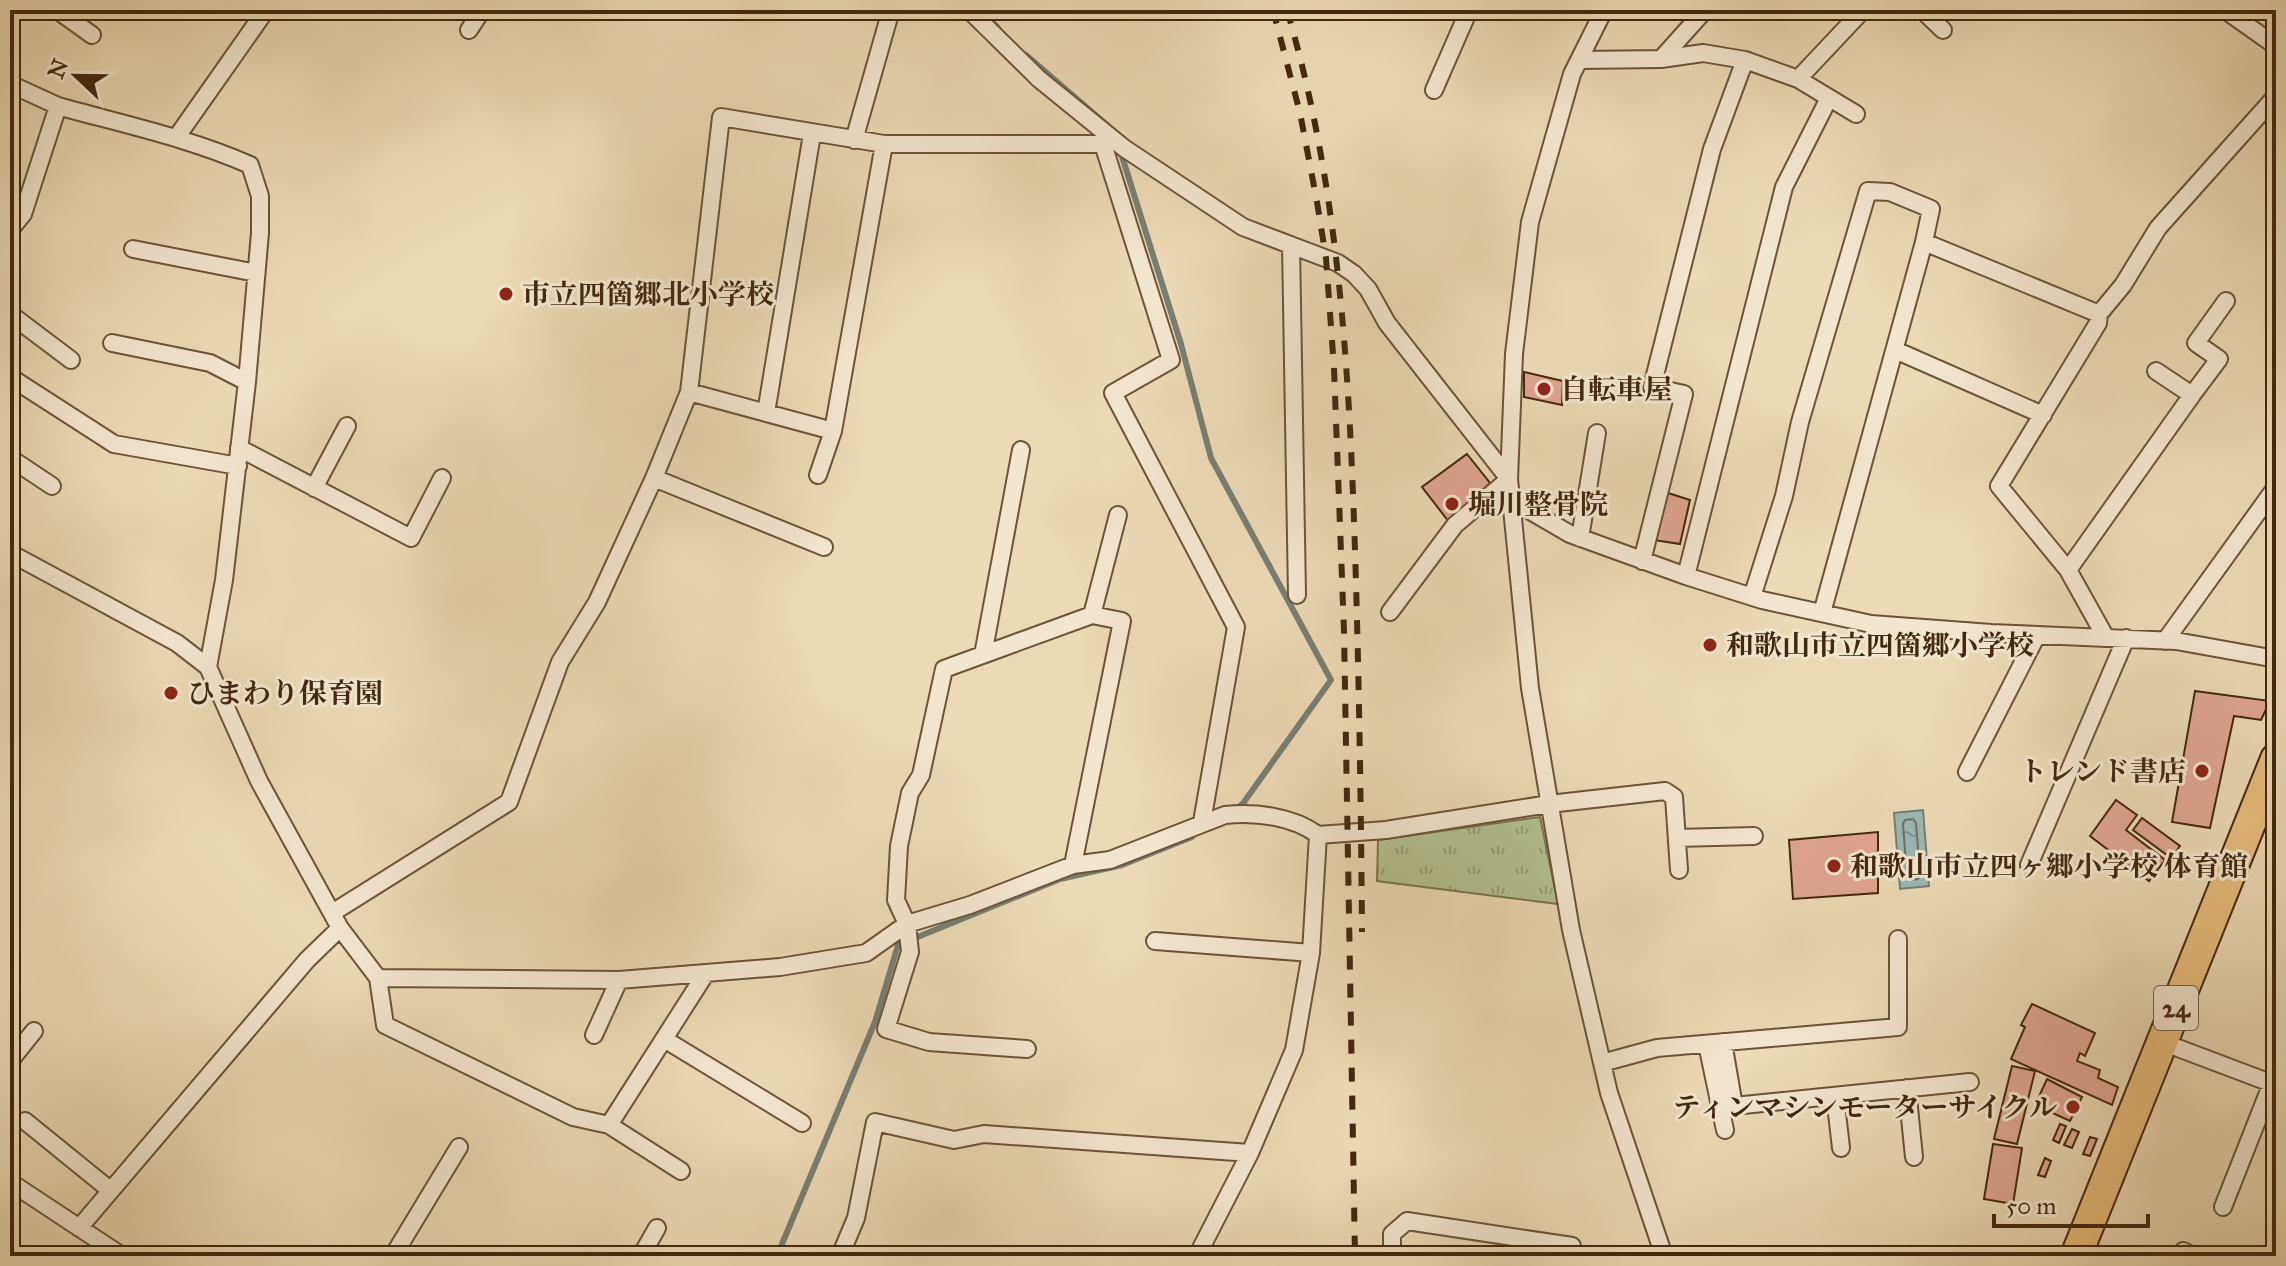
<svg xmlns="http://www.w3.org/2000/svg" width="2286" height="1266" font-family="'IM FELL Great Primer','Noto Serif JP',serif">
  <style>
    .park { fill: url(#park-tufts); stroke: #7a7450; stroke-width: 2 }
    .water { fill: url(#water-ripples); stroke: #777f73; stroke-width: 2 }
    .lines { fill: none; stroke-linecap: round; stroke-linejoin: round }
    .shore { stroke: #6e7062; stroke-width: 2 }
    .stream { stroke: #777f73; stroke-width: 6 }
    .building { fill: #e0a593; stroke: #42280f; stroke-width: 2 }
    .street-casing { stroke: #6c5438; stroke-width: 20 }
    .highway-casing { stroke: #42280f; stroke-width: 34 }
    .street { stroke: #f3e6cf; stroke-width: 16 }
    .highway { stroke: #e6bc7a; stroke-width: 30 }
    .rail { stroke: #42280f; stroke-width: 6; stroke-dasharray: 14 14; stroke-linecap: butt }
    .poi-dot { fill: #8f2418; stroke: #f3e6cf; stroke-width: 3 }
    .labels { text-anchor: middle; stroke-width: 6; stroke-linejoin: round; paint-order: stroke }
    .shield { fill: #f3e6cf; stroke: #776149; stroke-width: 2 }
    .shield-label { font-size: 26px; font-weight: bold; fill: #42280f }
    .poi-label { font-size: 28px; font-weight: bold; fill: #42280f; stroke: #f3e6cf; text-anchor: start }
  </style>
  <defs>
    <pattern id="park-tufts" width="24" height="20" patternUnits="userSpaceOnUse" patternTransform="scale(2)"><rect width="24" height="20" fill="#b2c092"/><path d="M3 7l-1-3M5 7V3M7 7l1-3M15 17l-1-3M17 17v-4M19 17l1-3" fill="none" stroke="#929c76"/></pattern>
    <pattern id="water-ripples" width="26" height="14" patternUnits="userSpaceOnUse" patternTransform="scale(2)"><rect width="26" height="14" fill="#9ab9b5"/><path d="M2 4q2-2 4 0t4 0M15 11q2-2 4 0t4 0" fill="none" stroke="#7f9692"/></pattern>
  </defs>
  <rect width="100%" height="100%" fill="#ecd9b5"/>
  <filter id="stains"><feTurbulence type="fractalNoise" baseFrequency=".0025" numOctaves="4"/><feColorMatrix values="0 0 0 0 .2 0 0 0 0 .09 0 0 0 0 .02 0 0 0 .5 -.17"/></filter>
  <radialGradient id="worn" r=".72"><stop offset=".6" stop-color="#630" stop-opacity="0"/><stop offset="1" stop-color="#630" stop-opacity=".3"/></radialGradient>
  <path class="park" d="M1540 817 1558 904 1377 881 1378 840Z"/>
  <path class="water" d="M1923 810 1929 886 1900 889 1894 813Z"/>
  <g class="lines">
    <path class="shore" d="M1913 819 1916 823 1920 875 1918 879 1911 880 1907 877 1903 824 1905 820Z"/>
    <path class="stream" d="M981 10 998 28
      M1026 55 1114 131
      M1120 150 1181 344 1211 458 1331 680 1244 802 1235 811
      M777 1256 875 1022 898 945 1060 879 1122 865 1192 837"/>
  </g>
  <path class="building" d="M2276 318V335L2268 328Z
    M1524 372 1563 381 1562 405 1524 397Z
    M1467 454 1490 483 1449 522 1422 487Z
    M1668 493 1690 500 1680 544 1654 540Z
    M2195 691 2270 701 2261 720 2234 716 2210 828 2172 822Z
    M2116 800 2137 815 2126 830 2165 860 2149 881 2090 836Z
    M2142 818 2180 846 2171 858 2133 830Z
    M1878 832V893L1793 899 1789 840Z
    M2032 1004 2095 1033 2085 1056 2080 1053 2077 1061 2100 1070 2098 1078 2118 1087 2112 1105 2011 1059 2025 1027 2021 1025Z
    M2012 1066 2035 1071 2017 1144 1994 1139Z
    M2047 1079 2082 1097 2070 1121 2035 1105Z
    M2060 1124 2066 1126 2059 1143 2053 1140Z
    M2072 1129 2079 1132 2072 1148 2064 1145Z
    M2090 1137 2097 1139 2090 1156 2083 1154Z
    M1993 1144 2022 1148 2013 1204 1984 1199Z
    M2045 1158 2051 1161 2045 1177 2038 1175Z"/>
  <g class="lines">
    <defs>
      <path id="street" d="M57 10 92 35
        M969 10 1039 79 1124 148 1243 227 1338 263 1354 274 1368 289 1387 323 1509 479
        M1604 10 1572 74 1530 222 1514 354 1509 479 1530 688 1571 930 1609 1093 1664 1256
        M1922 10 1943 30
        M2225 10 2276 46
        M469 30 482 10
        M1661 59 1705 10
        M1579 60 1661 59 1703 53 1745 60 1798 79 1856 114
        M1798 79 1863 10
        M10 84 58 106
        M1434 90 1469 10
        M176 138 266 10
        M854 140 891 10
        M1103 144 1171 360 1113 393 1236 627 1202 822
        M10 203 23 214 58 106C122 124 189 138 250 165L260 196V233L247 382 224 580 208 667
        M10 230 23 214
        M1291 245 1297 595
        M133 249 256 273
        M10 314 71 360
        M2099 314 2098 323 1999 486 2068 570 2106 638
        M112 343 210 363 247 382
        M1895 350 2043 415
        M10 377 114 444 238 466
        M689 392 833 431
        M2192 395 2219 359 2196 343 2226 301
        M766 413 812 134
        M239 448 411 538 442 478
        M10 458 52 486
        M818 475 833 431 884 144
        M654 478 824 547
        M314 488 347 426
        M1513 501 1570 534 1686 576 1762 600 1871 624 1991 633 2176 641 2276 659
        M1580 538 1597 433
        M10 553 177 643 208 667 259 781 340 928 378 978 619 980 780 967 866 953 907 924 970 905 1073 865 1110 860 1225 815C1255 812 1293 816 1318 835L1386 830 1549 804 1665 791 1674 797 1679 870
        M1642 561 1684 394 1652 387 1712 149 1745 60
        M2068 570 2192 395 2156 371
        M1686 576 1784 187 1829 98
        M1752 597 1784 496 1800 422 1868 191 1890 192 1931 209 1924 242 2099 314 2123 285 2158 228 2276 96
        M1390 612 1455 525 1509 479
        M1822 613 1924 242
        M1092 615 1118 515
        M2165 641 2276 487
        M983 655 1021 450
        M1967 772 2037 635
        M1677 838 1754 836
        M2029 865 2126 638
        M332 913 509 802 560 662 597 602 654 478 689 392 721 117 884 144H1103L1110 137
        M1155 941 1311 953
        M378 978 385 1025 573 1117 609 1125
        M594 1035 619 980
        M664 1039 802 1123
        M1723 1042 1734 1106 1970 1082
        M2162 1042 2276 1085
        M1707 1044 1725 1130
        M1027 1049 929 1042 886 1029 910 952 907 924 896 900 899 846 910 793 921 775 944 669 1092 615 1122 621 1073 865
        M10 1061 34 1031
        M1602 1063 1657 1048 1898 1027V939
        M1907 1088 1914 1157
        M1835 1096 1841 1148
        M25 1121 110 1190
        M681 1171 609 1125 706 973
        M10 1182 122 1256
        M2223 1207 2272 1083
        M79 1228 307 960 340 928
        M2183 1251 2193 1256
        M393 1256 459 1147
        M641 1256 657 1228
        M840 1256 856 1218 875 1122 954 1140 984 1134 1250 1153
        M1197 1256 1250 1153 1294 1050 1311 953 1318 835
        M1392 1256V1234L1407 1221 1572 1246 1569 1256"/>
      <path id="highway" d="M2076 1256 2276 759"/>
    </defs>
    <use href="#street" class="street-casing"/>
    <use href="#highway" class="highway-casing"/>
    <use href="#street" class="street"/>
    <use href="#highway" class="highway"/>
    <path class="rail" d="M1273 10 1300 113 1317 202 1326 258 1334 368 1344 631 1355 1256
      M1287 10C1339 186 1349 367 1355 550 1359 677 1361 804 1362 932"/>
  </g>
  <g class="poi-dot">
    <circle cx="506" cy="294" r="8"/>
    <circle cx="1544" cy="389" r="8"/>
    <circle cx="1452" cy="504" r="8"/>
    <circle cx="1710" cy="645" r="8"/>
    <circle cx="171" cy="693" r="8"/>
    <circle cx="2202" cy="771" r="8"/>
    <circle cx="1834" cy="866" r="8"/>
    <circle cx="2073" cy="1107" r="8"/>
  </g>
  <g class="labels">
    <rect class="shield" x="2154" y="986" width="44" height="44" rx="6"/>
    <g class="shield-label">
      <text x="2176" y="1017">24</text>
    </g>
    <g class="poi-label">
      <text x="522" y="304">市立四箇郷北小学校</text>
      <text x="1560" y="399">自転車屋</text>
      <text x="1468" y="514">堀川整骨院</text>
      <text x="1726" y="655">和歌山市立四箇郷小学校</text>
      <text x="187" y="703">ひまわり保育園</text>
      <text x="2186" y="781" text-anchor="end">トレンド書店</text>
      <text x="1850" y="876">和歌山市立四ヶ郷小学校 体育館</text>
      <text x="2057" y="1117" text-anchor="end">ティンマシンモーターサイクル</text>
    </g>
  </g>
  <rect width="2286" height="1266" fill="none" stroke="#ecd9b5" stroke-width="40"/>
  <rect x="12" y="12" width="2262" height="1242" fill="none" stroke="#42280f" stroke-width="4"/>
  <rect x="20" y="20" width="2246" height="1226" fill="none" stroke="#42280f" stroke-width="2"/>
  <g transform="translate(76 76) rotate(292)" stroke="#f3e6cf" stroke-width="6" paint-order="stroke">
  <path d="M0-6L14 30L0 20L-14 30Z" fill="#42280f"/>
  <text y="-12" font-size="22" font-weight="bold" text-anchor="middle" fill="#42280f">N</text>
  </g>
  <path d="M1994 1214v12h154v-12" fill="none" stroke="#42280f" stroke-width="4"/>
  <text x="2006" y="1214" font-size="24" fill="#42280f" stroke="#f3e6cf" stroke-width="6" paint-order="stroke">50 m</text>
  <rect width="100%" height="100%" filter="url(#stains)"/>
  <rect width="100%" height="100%" fill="url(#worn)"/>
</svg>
